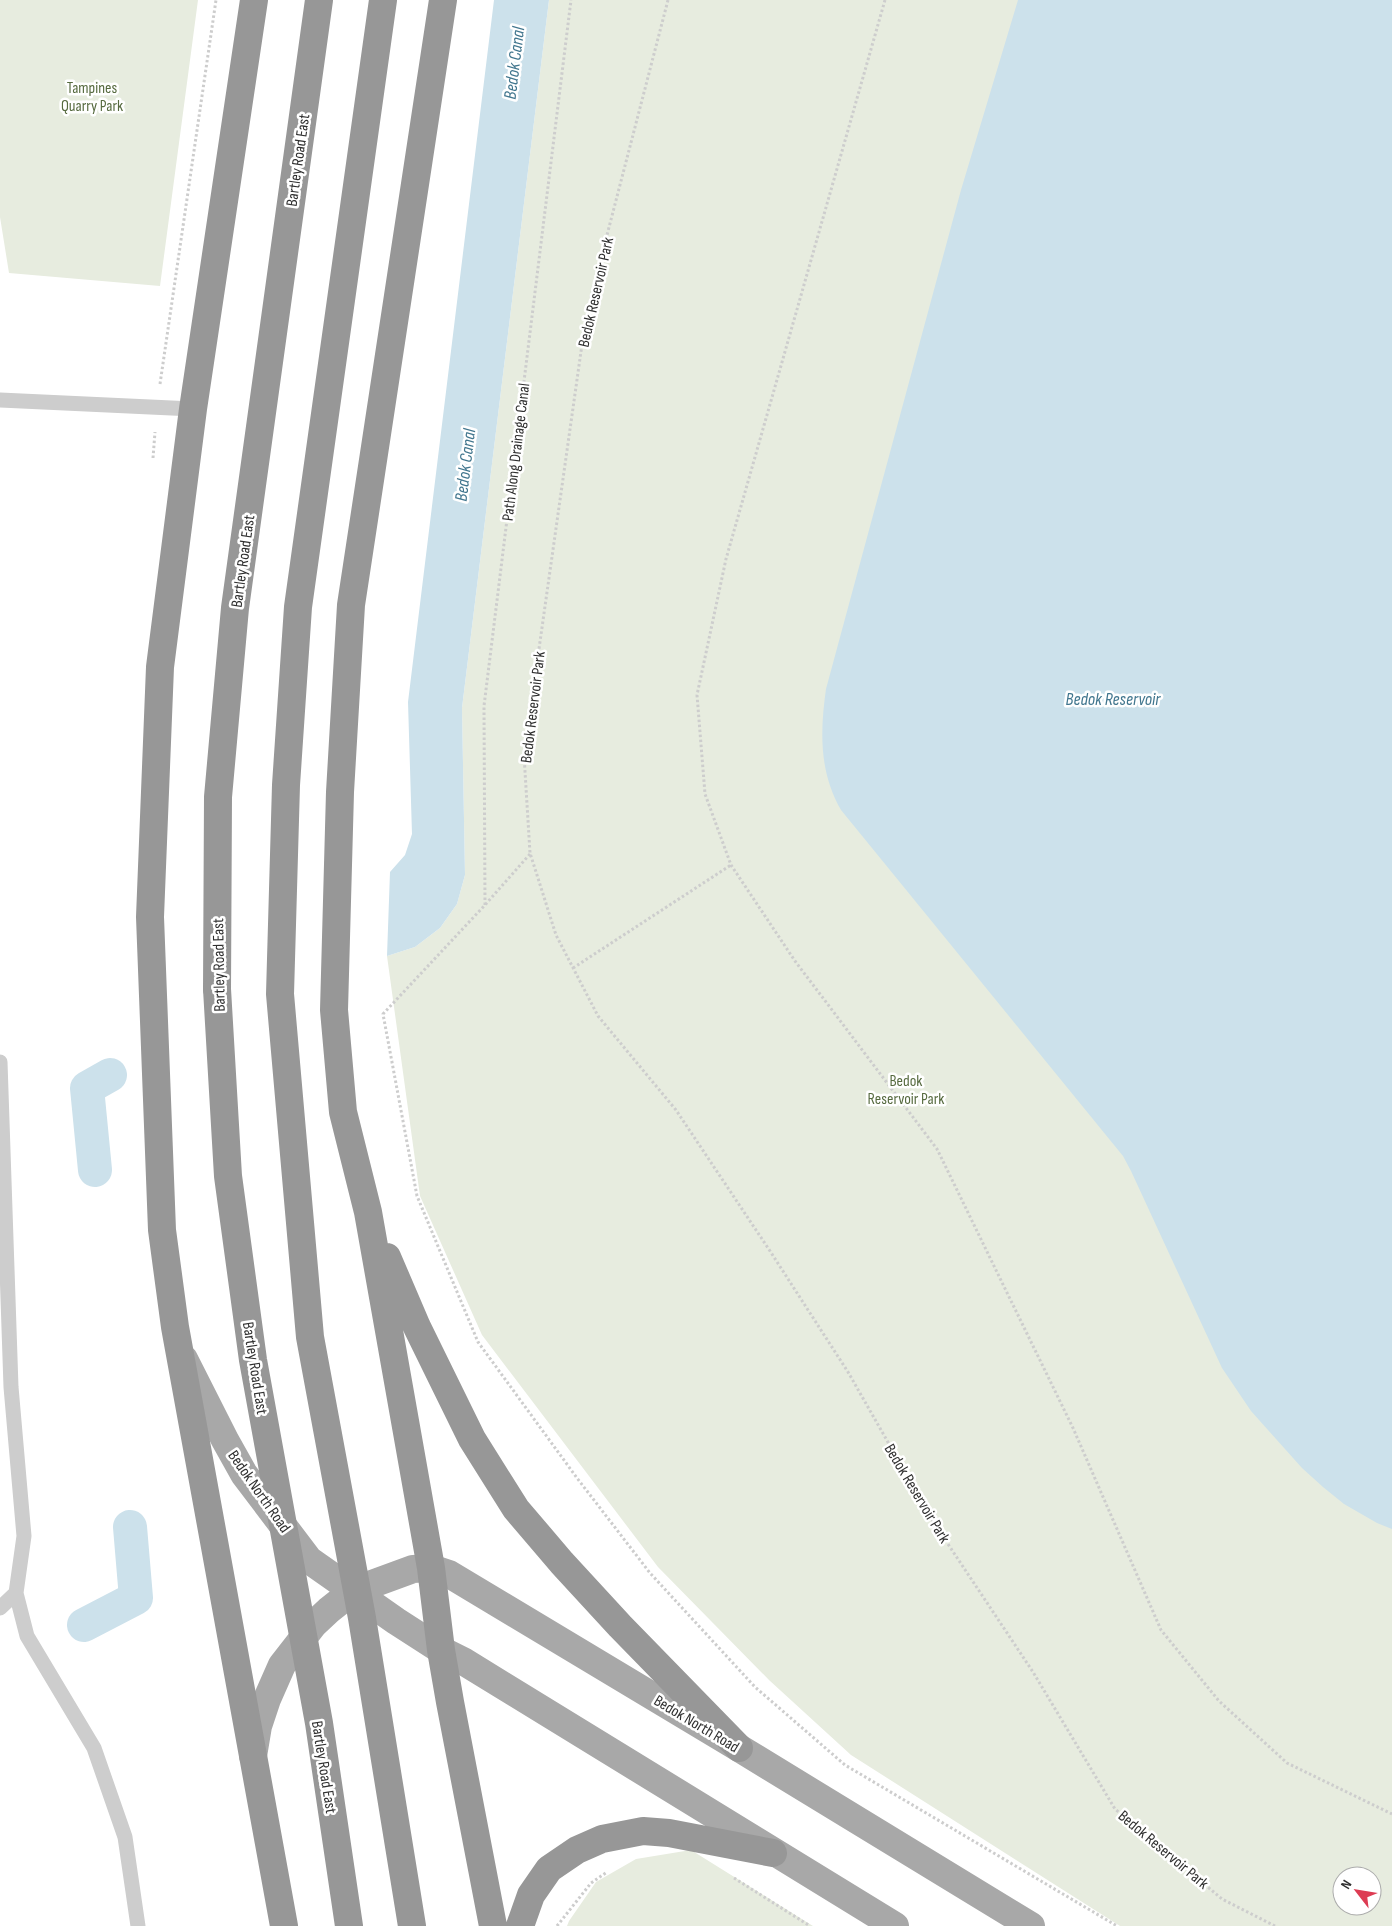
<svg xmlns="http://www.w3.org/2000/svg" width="1392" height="1926" font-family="'Sofia Sans Condensed',sans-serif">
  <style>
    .green { fill: #e7ecdf; fill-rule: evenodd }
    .water { fill: #cce1eb }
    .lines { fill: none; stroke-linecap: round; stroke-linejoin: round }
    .canal { stroke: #cce1eb; stroke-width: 34 }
    .path { stroke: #cdcdcd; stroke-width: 3; stroke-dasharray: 2.5 2.5; stroke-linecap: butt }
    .lane { stroke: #cdcdcd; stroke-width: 15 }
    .primary { stroke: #a8a8a8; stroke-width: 28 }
    .highway { stroke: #979797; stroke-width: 28 }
    .highway-bridge { stroke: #979797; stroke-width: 28 }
    .labels { text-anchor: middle; stroke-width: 5; stroke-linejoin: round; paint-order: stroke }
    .park-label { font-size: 16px; fill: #566a3f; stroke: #fff }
    .street-label { font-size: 16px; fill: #303030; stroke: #fff }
    .water-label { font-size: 18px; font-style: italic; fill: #41768e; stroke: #fff }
  </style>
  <rect width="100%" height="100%" fill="#fff"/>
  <path class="green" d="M0 0H198L160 286 9 273 0 217Z
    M549 0H1392V1926H1120L851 1755 769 1680 658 1567 482 1335 420 1196 387 956 415 947 440 928 457 904 465 875 462 708ZM1342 1876H1372V1906H1342Z
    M691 1850 813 1926H567L569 1921 596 1882 636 1859Z"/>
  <path class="water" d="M494 0H549L462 708 465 875 457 904 440 928 415 947 387 956 390 872 405 855 412 834 408 702Z
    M1018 0H1392V1529L1377 1523 1344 1504 1323 1487 1302 1468 1251 1411 1222 1368 1131 1171 1123 1156 841 810C819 772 820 731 826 689L961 190Z"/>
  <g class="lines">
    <path class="canal" d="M95 1170 87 1088 110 1075
      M84 1625 136 1598 130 1527"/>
    <path class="path" d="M668 0 586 316 524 755 530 853 556 935 598 1016 676 1110 770 1251 848 1372 934 1523 1033 1672 1115 1809 1222 1899 1275 1926
      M885 0 726 559 697 695 705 794 731 865 795 961 937 1149 1073 1428 1161 1630 1219 1701 1287 1763 1392 1814
      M160 384 216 0
      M153 458 155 432
      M530 854 485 905 383 1014 417 1196 478 1342 577 1478 650 1573 755 1687 845 1765 1117 1926
      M485 905 484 706 571 0
      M573 968 731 865
      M734 1878 810 1926
      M557 1926 591 1883 607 1872"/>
    <path class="lane" d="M0 400 193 409
      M0 1062 11 1387 24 1536 16 1593 27 1636 94 1748 125 1837 138 1926
      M0 1608 16 1593"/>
    <path class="primary" d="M184 1359 225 1440 244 1474 309 1560 396 1621 441 1650 463 1661 895 1926
      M253 1756 258 1726 267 1699 282 1665 314 1624 329 1610 353 1591 413 1569 431 1568 449 1574 739 1748 1031 1926"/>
    <path class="highway" d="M254 0 193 409 160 667 150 917 162 1230 175 1327 284 1926
      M443 0 351 605 340 792 334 1010 343 1112 368 1212 431 1568 441 1650 450 1702 493 1926
      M217 989 218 797 235 608 319 0
      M387 1257 417 1327 472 1439 516 1509 562 1563 620 1626 739 1748
      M520 1926 531 1895 549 1869 577 1850 602 1839 643 1831 669 1833 773 1853"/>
    <path class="highway-bridge" d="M383 0 298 607 286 785 280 994 310 1337 362 1618 412 1926
      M217 989 228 1176 253 1360 319 1723 349 1926"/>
  </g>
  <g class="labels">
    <g class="park-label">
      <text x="92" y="93">Tampines<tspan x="92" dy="18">Quarry Park</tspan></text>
      <text x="906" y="1086">Bedok<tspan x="906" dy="18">Reservoir Park</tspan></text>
    </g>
    <g class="street-label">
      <text transform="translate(297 160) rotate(-82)" y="6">Bartley Road East</text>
      <text transform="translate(595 292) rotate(-77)" y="6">Bedok Reservoir Park</text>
      <text transform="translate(515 452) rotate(-83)" y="6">Path Along Drainage Canal</text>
      <text transform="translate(242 561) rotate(-82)" y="6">Bartley Road East</text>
      <text transform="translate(532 707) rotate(-83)" y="6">Bedok Reservoir Park</text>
      <text transform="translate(218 965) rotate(-91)" y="6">Bartley Road East</text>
      <text transform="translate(256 1368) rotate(81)" y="6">Bartley Road East</text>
      <text transform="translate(260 1491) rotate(55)" y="6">Bedok North Road</text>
      <text transform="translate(918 1493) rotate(59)" y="6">Bedok Reservoir Park</text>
      <text transform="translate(697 1723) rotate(31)" y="6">Bedok North Road</text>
      <text transform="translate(325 1767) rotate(81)" y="6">Bartley Road East</text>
      <text transform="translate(1164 1849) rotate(40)" y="6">Bedok Reservoir Park</text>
    </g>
    <g class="water-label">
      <text transform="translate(514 63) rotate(-83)" y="6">Bedok Canal</text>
      <text transform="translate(465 465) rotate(-83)" y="6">Bedok Canal</text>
      <text x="1113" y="705">Bedok Reservoir</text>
    </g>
  </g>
  <g transform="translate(1357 1891) rotate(301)"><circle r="24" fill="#ffffff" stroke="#acacac"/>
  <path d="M0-4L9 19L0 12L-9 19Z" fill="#dd3c53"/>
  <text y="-8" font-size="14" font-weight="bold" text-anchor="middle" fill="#303030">N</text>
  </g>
</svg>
